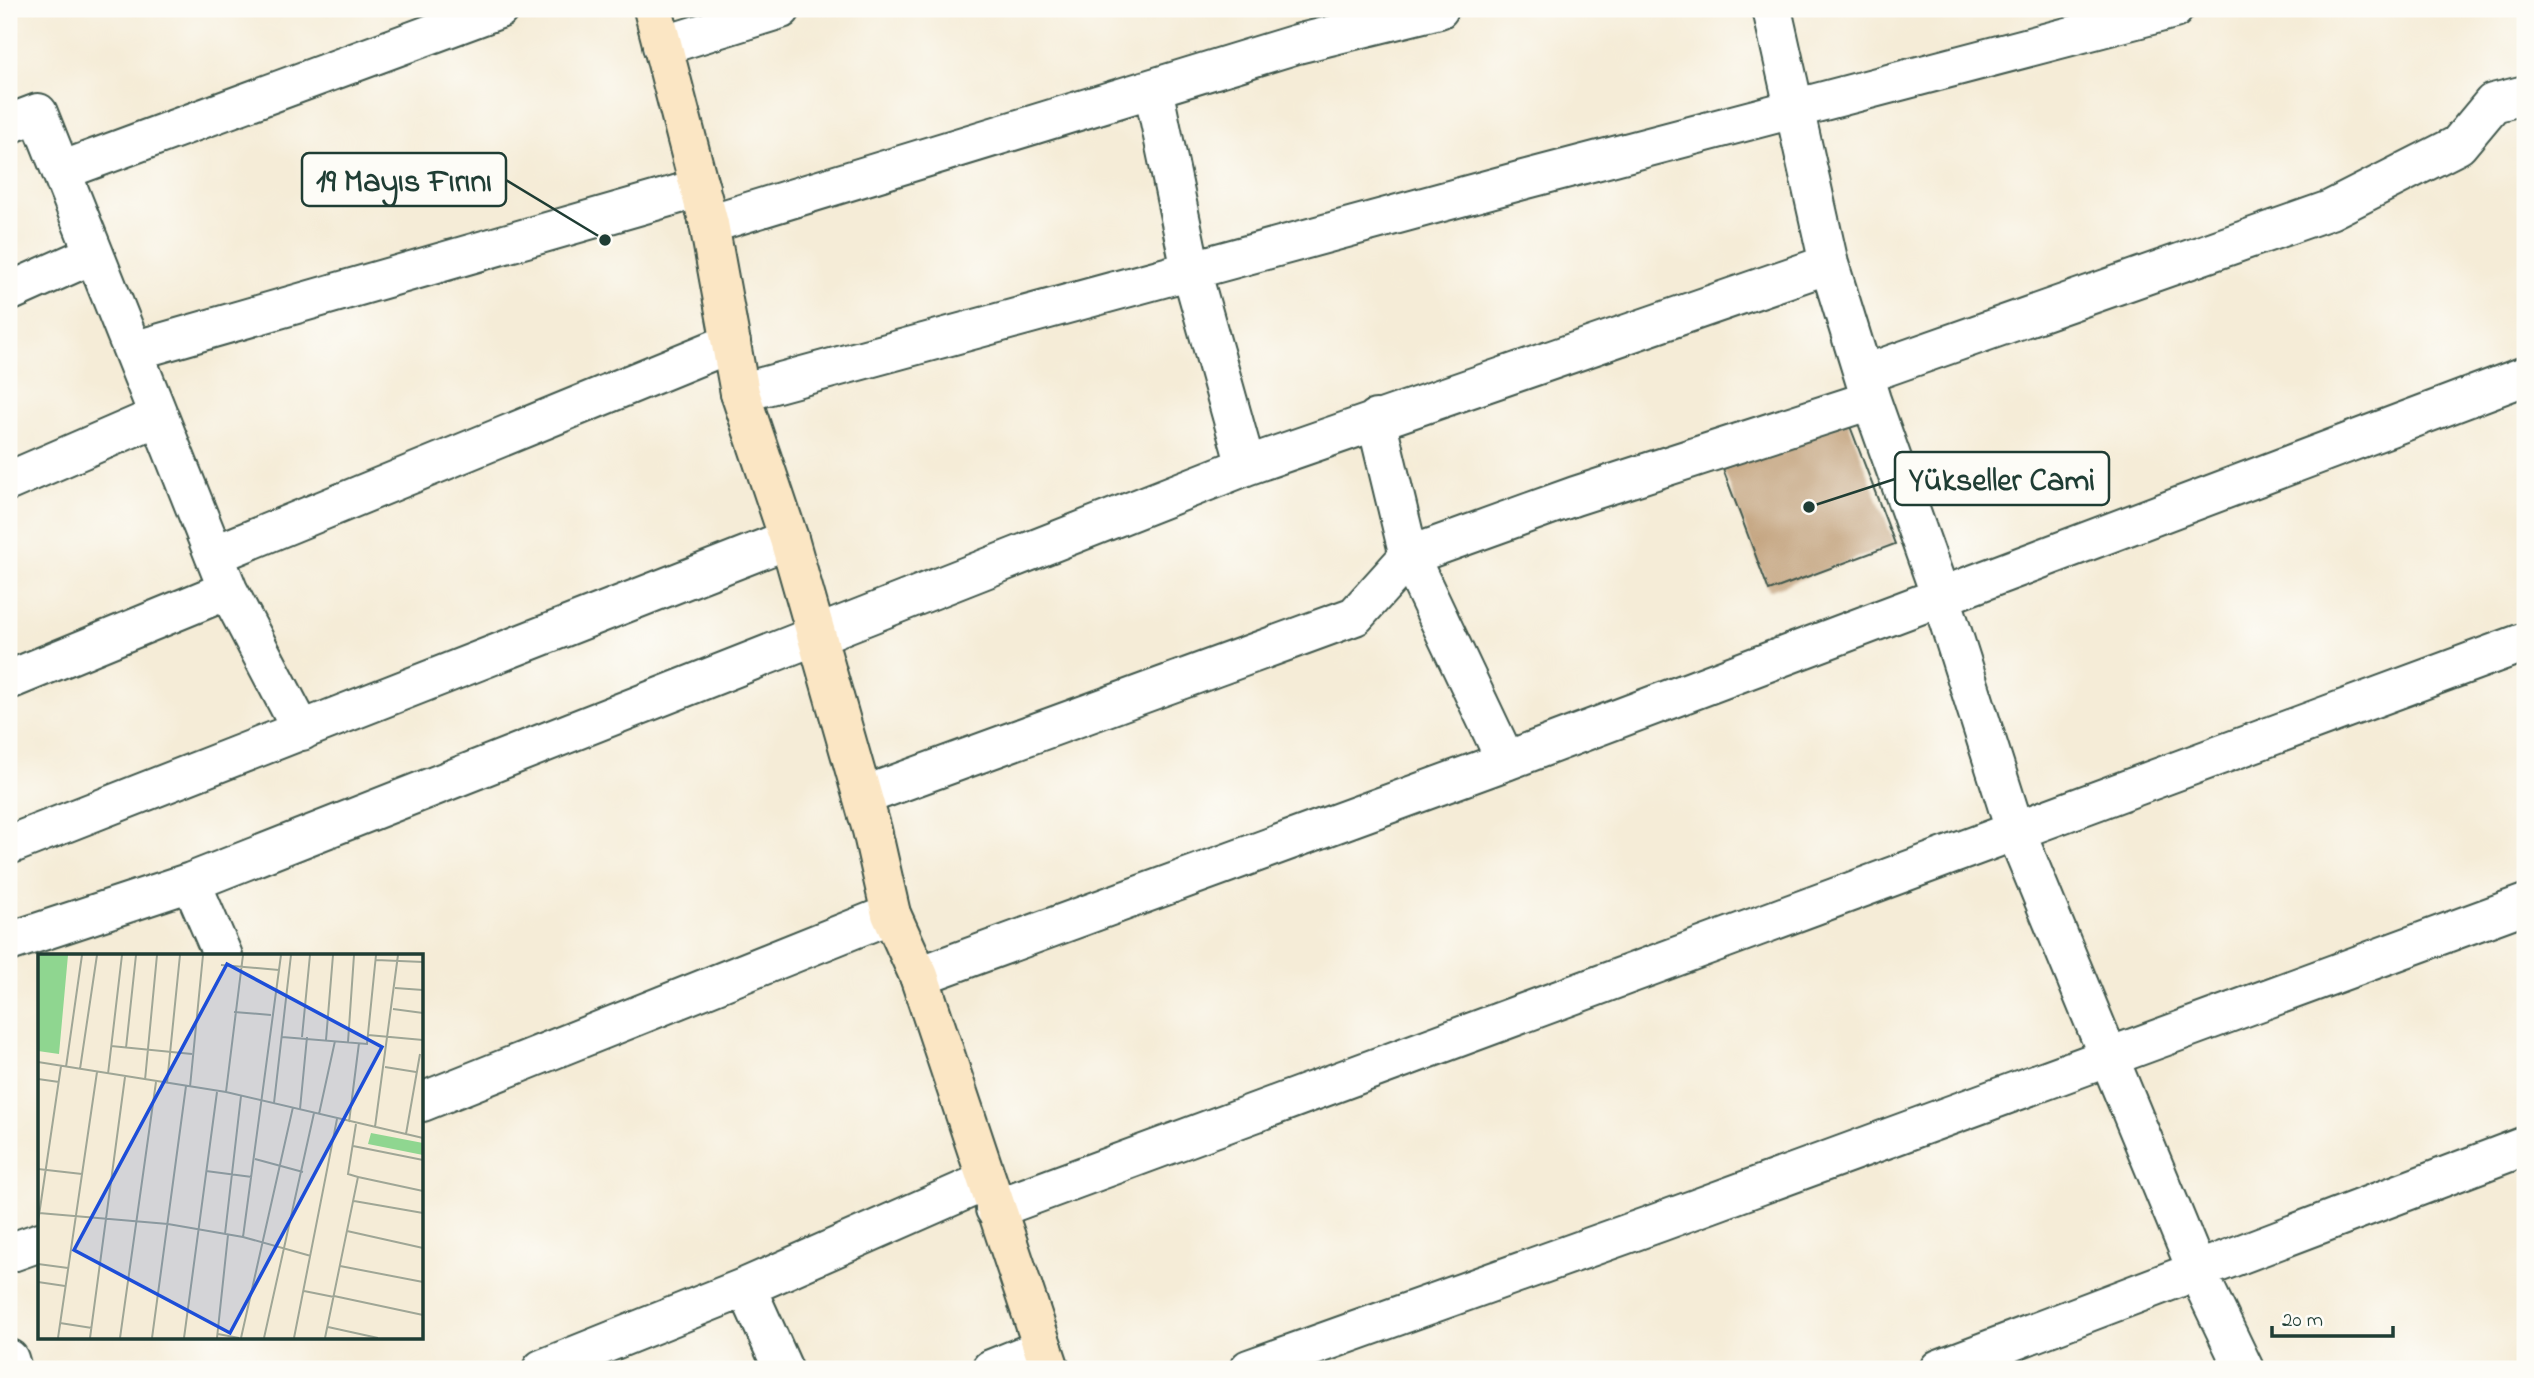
<svg xmlns="http://www.w3.org/2000/svg" width="2534" height="1378" font-family="'Indie Flower',sans-serif">
  <style>
    .building { fill: #c1a07a }
    .lines { fill: none; stroke-linecap: round; stroke-linejoin: round }
    .street-casing { stroke: #3f574c; stroke-width: 42 }
    .secondary-casing { stroke: #3f574c; stroke-width: 42 }
    .street { stroke: #fff; stroke-width: 38 }
    .secondary { stroke: #fbe6c4; stroke-width: 38 }
    .inset-road { fill: none; stroke: #9fa696; stroke-width: 2 }
    .view { fill: #1d4ed8; fill-opacity: 0.15; stroke: #1d4ed8; stroke-width: 3.5 }
    .inset-edge { fill: none; stroke: #1f3d34; stroke-width: 3.5 }
    .leader { fill: none; stroke: #1f3d34; stroke-width: 2.5 }
    .callout-dot { fill: #1f3d34; stroke: #fdfcf7; stroke-width: 2.5 }
    .callout { fill: #fdfcf7; stroke: #1f3d34; stroke-width: 2.5 }
    .callout-label { font-size: 32px; text-anchor: middle; font-weight: bold; fill: #1f3d34 }
  </style>
  <rect width="100%" height="100%" fill="#fdfcf7"/>
  <filter id="ink" filterUnits="userSpaceOnUse"><feTurbulence type="fractalNoise" baseFrequency=".0143" numOctaves="2"/><feDisplacementMap in="SourceGraphic" scale="14" xChannelSelector="R" yChannelSelector="G"/><feConvolveMatrix kernelMatrix="1 2 1 2 8 2 1 2 1" color-interpolation-filters="sRGB"/></filter>
  <filter id="wash" filterUnits="userSpaceOnUse"><feTurbulence type="fractalNoise" baseFrequency=".00686" numOctaves="4" result="noise"/><feDisplacementMap in="SourceGraphic" scale="28" xChannelSelector="R" yChannelSelector="G"/><feGaussianBlur stdDeviation="1.57" result="paint"/><feColorMatrix in="noise" values="0 0 0 0 0 0 0 0 0 0 0 0 0 0 0 0 0 1.4 0 .05"/><feComposite in="paint" operator="in"/></filter>
  <g filter="url(#wash)">
    <rect width="100%" height="100%" fill="#f5ecd7"/>
    <g id="blocks">
      <path class="building" d="M1848 421 1895 544 1769 591 1723 469Z"/>
    </g>
  </g>
  <g filter="url(#ink)">
    <use href="#blocks" fill-opacity="0" stroke="#3f574c" stroke-width="2"/>
    <g class="lines">
      <defs>
        <path id="street" d="M1772 9 1829 264 1871 400 1941 597 2015 830 2197 1271 2244 1369
          M662 46 781 9
          M1153 88 1191 270 1246 466
          M9 124 38 113 228 590 302 731
          M61 171 499 9
          M709 224 1297 44 1439 9
          M9 292 94 254
          M133 351 700 188
          M1865 374 2330 210 2458 145 2493 103 2525 95
          M740 393 1523 180 2174 9
          M1376 419 1409 556 1506 761
          M9 481 159 416
          M214 555 731 343
          M9 680 228 590
          M863 796 1355 616 1409 556 1575 496 1871 400
          M9 845 789 539
          M191 882 223 956
          M9 942 191 882 1246 466 1829 264
          M919 976 1506 761 2525 376
          M422 1102 891 914
          M995 1209 2525 642
          M9 1253 40 1242
          M746 1287 783 1369
          M9 1359 12 1369
          M542 1369 746 1287 986 1181
          M991 1369 1043 1348
          M1249 1369 1660 1222 2525 904
          M1939 1369 2525 1146"/>
        <path id="secondary" d="M653 9 709 224 740 393 789 539 872 830 891 914 919 976 1050 1369"/>
      </defs>
      <use href="#street" class="street-casing"/>
      <use href="#secondary" class="secondary-casing"/>
      <use href="#street" class="street"/>
      <use href="#secondary" class="secondary"/>
    </g>
  </g>
  <g transform="translate(38 954)">
    <rect width="385" height="385" fill="#f5ecd7"/>
    <path d="M0 1H30L21 100 0 97ZM333 179 385 189V201L330 190Z" fill="#8fd690"/>
    <path class="inset-road" d="M338 6 385 8M183 11 241 16M357 34 385 36M355 55 385 59M196 58 233 61M330 81 385 86M244 83 329 90 338 1M264 83 272 1M288 86 295 1M310 88 316 1M73 92 154 100M88 94 98 1M0 108 188 138 385 184M28 113 44 1M347 113 378 118M42 115 59 1M70 120 84 1M0 125 21 128M107 126 119 1M129 129 142 1M152 133 165 1M188 138 205 1M236 149 253 1M262 155 269 83M281 160 297 87M311 168 321 89M337 173 360 1M368 180 382 100M315 192 385 206M217 205 265 218M0 215 44 220M168 217 214 223M320 223 385 237M316 247 385 259M1 259 130 270 205 283 273 302M0 268 23 112M309 277 385 294M187 280 203 142M205 283 243 1M0 310 30 314M302 312 385 328M0 328 27 332M266 337 296 343M296 342 385 361M22 369 54 374M290 373 340 384M180 380 201 384M20 384 59 118M52 384 87 123M82 384 118 128M114 384 148 132M146 384 179 138M179 384 190 281M203 384 255 153M226 384 276 159M256 384 299 165M287 384 320 223 310 220 318 170"/>
    <path class="view" d="M189 10 344 93 192 379 36 296Z"/>
    <rect width="385" height="385" class="inset-edge"/>
  </g>
  <path class="leader" d="M605 240L506 180M1809 507L1895 479"/>
  <g class="callout-dot">
    <circle cx="605" cy="240" r="7"/>
    <circle cx="1809" cy="507" r="7"/>
  </g>
  <g class="callout">
    <rect x="302" y="153" width="204" height="53" rx="7"/>
    <rect x="1895" y="452" width="214" height="53" rx="7"/>
  </g>
  <g class="callout-label">
    <text x="404" y="191">19 Mayıs Fırını</text>
    <text x="2002" y="490">Yükseller Cami</text>
  </g>
  <rect width="2534" height="1378" fill="none" stroke="#fdfcf7" stroke-width="35"/>
  <path d="M2272 1326v10h121v-10" fill="none" stroke="#1f3d34" stroke-width="3.5"/>
  <text x="2282" y="1326" font-size="21" fill="#1f3d34" stroke="#fdfcf7" stroke-width="5" paint-order="stroke">20 m</text>
</svg>
